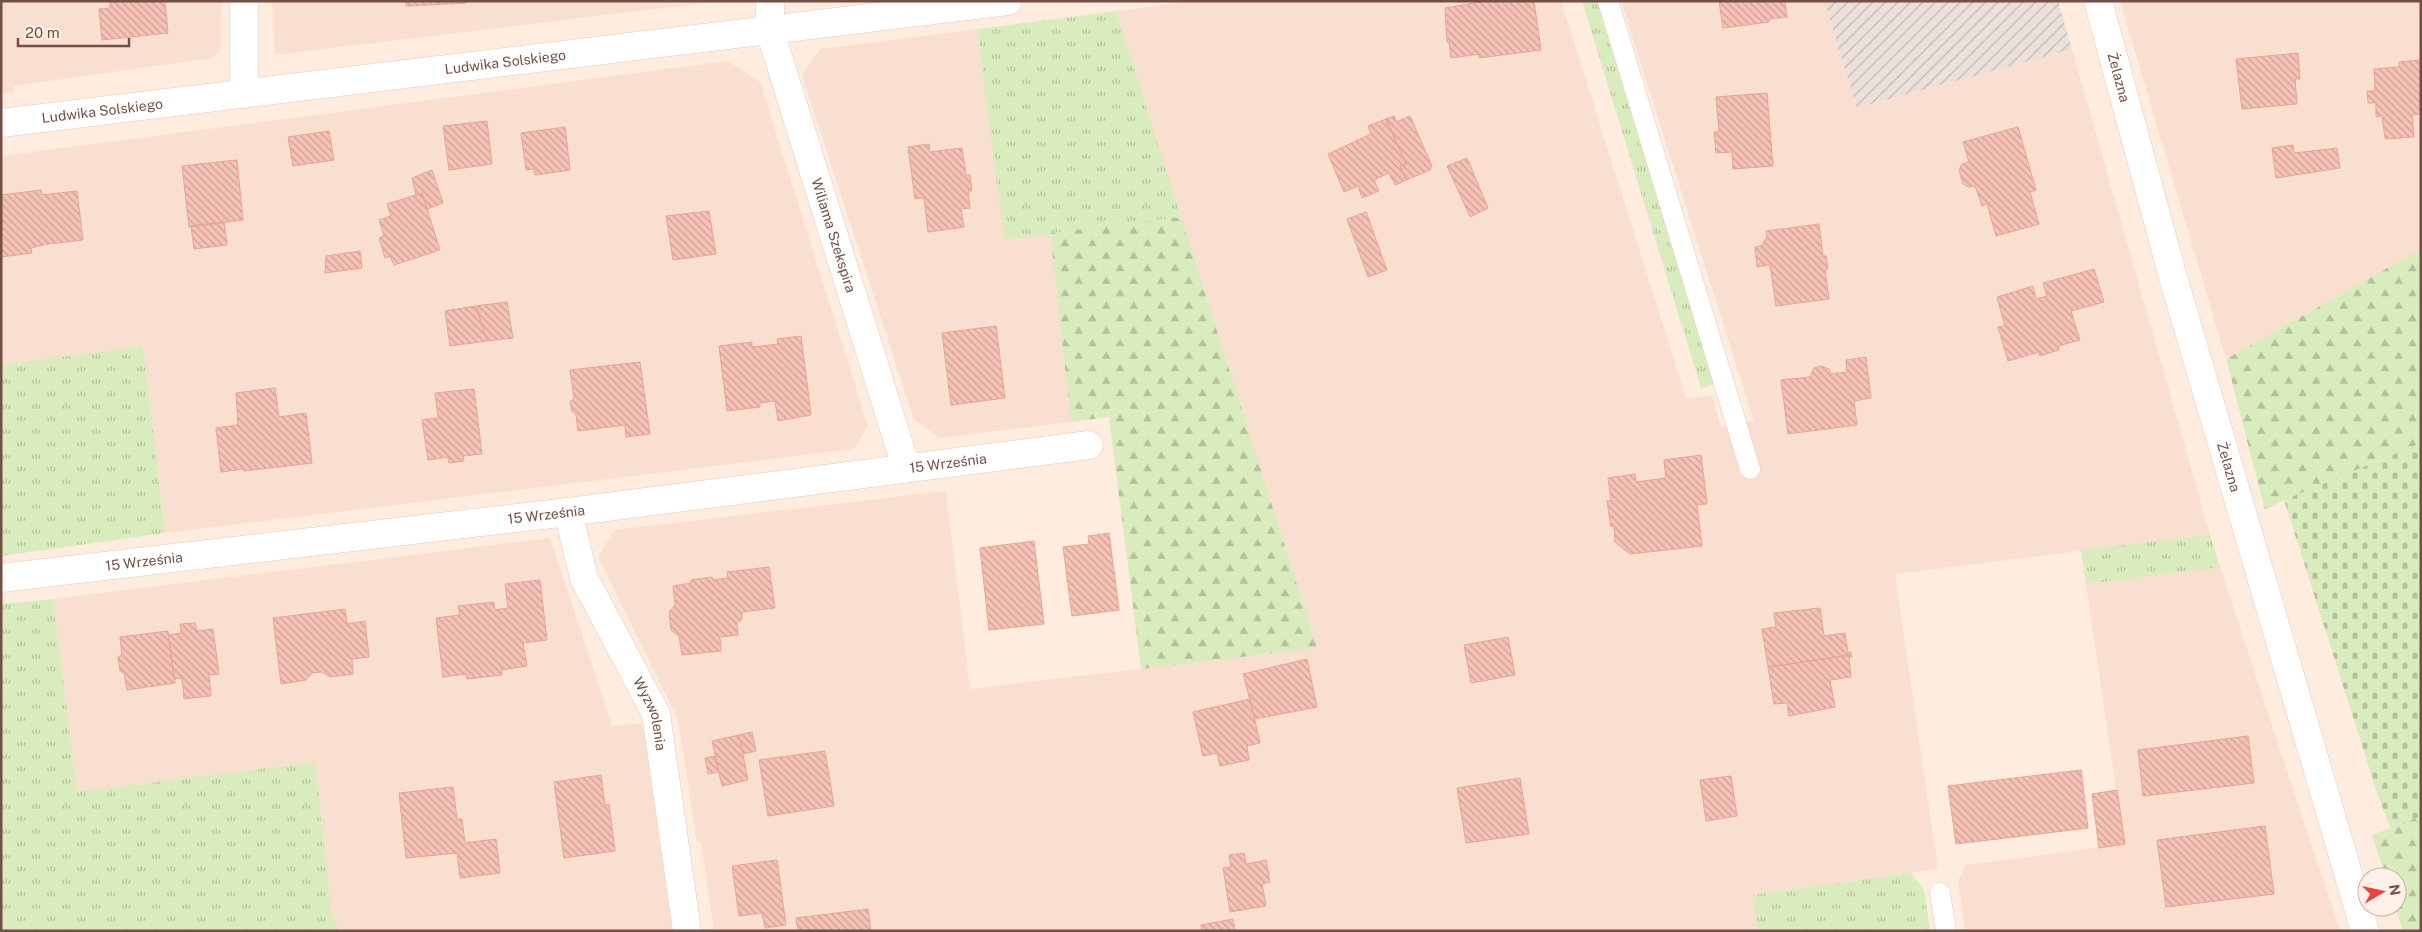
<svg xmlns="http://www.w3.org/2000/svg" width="2422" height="932" font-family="'Public Sans',sans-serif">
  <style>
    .residential { fill: #f8dfd0 }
    .industrial { fill: url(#industrial-furrows) }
    .grass { fill: url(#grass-tufts) }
    .forest { fill: url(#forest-firs) }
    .cemetery { fill: url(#cemetery-stones) }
    .building { fill: url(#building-back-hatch); stroke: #e8a594 }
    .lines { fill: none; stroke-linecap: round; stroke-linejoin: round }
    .lane-casing { stroke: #e4c8be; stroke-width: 21 }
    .street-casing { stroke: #e4c8be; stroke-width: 29 }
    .lane { stroke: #fff; stroke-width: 20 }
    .street { stroke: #fff; stroke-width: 28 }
    .labels { text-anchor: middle; stroke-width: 4.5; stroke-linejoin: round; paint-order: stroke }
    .street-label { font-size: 14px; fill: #754e45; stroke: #fff1e7 }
  </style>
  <defs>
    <pattern id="industrial-furrows" width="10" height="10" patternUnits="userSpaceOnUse" patternTransform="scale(1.25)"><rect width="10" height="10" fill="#ebe0db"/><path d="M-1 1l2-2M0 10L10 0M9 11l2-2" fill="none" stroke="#c3b8b3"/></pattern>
    <pattern id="grass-tufts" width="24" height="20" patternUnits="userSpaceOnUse" patternTransform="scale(1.25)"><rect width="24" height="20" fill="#d9ecbd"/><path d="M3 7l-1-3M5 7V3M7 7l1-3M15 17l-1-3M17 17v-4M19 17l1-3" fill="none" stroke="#b5c19b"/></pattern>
    <pattern id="forest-firs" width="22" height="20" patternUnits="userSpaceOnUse" patternTransform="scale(1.25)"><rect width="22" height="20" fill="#d9ecbd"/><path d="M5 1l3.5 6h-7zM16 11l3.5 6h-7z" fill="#b5c19b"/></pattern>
    <pattern id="cemetery-stones" width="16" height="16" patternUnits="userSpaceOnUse" patternTransform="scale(1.25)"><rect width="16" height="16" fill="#d9ecbd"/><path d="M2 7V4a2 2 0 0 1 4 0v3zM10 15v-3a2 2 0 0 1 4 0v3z" fill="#b5c19b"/></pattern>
    <pattern id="building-back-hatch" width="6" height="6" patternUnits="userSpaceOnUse" patternTransform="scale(1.25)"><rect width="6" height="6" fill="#f5c2b5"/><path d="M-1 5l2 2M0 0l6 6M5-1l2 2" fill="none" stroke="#cba095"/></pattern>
  </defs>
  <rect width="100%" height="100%" fill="#feecdf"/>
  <path class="residential" d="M1 1H221V50L212 58 14 86V92L1 94Z
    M272 1H721L275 55Z
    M1193 1H1561L1686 398 1712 396 1721 427 1754 421 1621 1H1824L1857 108 2072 49 2210 535 1895 574 1938 869 1752 895 1757 931H714L701 842H697L678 720 598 557 614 530 946 491 970 689 1316 648 1116 11Z
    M2120 1H2421V249L2226 359Z
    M977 29 1004 240 1050 233 1071 422 940 438 914 420 802 75 820 49Z
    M728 61 760 82 868 426 854 449 165 533 143 346 1 365V156Z
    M550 538 612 726 648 723 677 931H339L331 910 315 762 77 793 53 599Z
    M2220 567 2340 931H1965L1958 881 1965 865 2124 844 2086 584Z"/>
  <path class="industrial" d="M1824 1H2058L2072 49 1857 108Z"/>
  <path class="grass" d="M1582 1H1597L1715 384 1701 388Z
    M1116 11 1181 217 1004 240 977 29Z
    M143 346 165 533 1 556V365Z
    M2210 535 2220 567 2086 584 2081 550Z
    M53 599 77 792 315 762 331 910 339 931H1V604Z
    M1911 873 1924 890 1930 931H1757L1752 895Z"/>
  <path class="forest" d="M1181 217 1317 648 1141 669 1109 417 1071 422 1050 233Z
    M2421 249V443L2284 500 2265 510 2226 359Z
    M2421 816V931H2403L2395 907H2397V877H2386L2372 835Z"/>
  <path class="cemetery" d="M2421 443V816L2391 829 2378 796 2284 500Z"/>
  <path class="building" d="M110 1H165L168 33 102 40 99 9 110 8Z
    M406 1H466V3L406 6Z
    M1486 1H1534L1541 50 1479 58V54L1451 58 1449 42H1447L1445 8Z
    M1719 1H1785L1787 17 1769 19V22L1723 28Z
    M2298 53 2300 79H2295L2297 104 2242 109 2236 59Z
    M2421 60V114L2412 115 2414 137 2385 139 2382 116 2376 117V103H2368L2367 91H2375L2374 69 2399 67V62Z
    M1767 93 1773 166 1733 169 1732 152 1716 153 1714 132H1719L1716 97Z
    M1394 116 1396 122 1410 116 1432 166 1430 170 1406 180 1400 166 1406 164 1386 119Z
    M1386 119 1406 164 1400 166 1406 180 1395 185 1389 173 1374 180 1379 191 1362 198 1358 186 1344 192 1328 154 1371 134 1368 126Z
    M487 121 492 164 449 170 443 126Z
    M565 127 570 170 535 175 534 169 526 170 521 133Z
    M2018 127 2036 190 2030 192 2039 224 1996 236 1987 204 1982 206 1975 186 1969 187 1963 184 1959 170 1962 164 1969 162 1963 142Z
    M329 131 334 160 293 166 288 137Z
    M929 144 930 152 962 148 966 175H970L972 191H968L970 208 961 209 964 227 928 232 924 198 915 199 908 147Z
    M2293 145 2294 153 2337 148 2340 168 2276 178 2272 148Z
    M1467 158 1488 208 1470 217 1447 166Z
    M237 160 243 220 189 227 182 166Z
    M432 170 443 203 427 209 422 193 416 195 412 178Z
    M41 190 42 195 77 191 83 240 48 244 31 248 32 253 1 257V195Z
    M422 193 440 250 394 265 390 256 385 258 379 238 384 236 379 220 391 216 387 204Z
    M709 211 716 254 673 260 666 216Z
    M1366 212 1387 270 1368 277 1347 219Z
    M224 222 227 245 194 249 191 226Z
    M1819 224 1823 256H1826L1828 269 1825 270 1829 299 1776 306 1770 265 1757 267 1755 247 1761 246 1767 237 1766 231Z
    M360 251 362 268 325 273 326 256Z
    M2094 269 2104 302 2071 311 2080 340 2058 346 2059 350 2040 356 2039 352 2008 361 1998 327 2005 326 1997 297 2033 286 2036 299 2047 296 2043 283Z
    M507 302 513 338 487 341 476 306Z
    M476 306 487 341 450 346 445 311Z
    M996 326 1005 398 951 405 942 333Z
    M801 336 811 415 778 421 775 401 760 403V407L727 411 719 346 752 342V347L778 344 777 339Z
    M1866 357 1871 398 1854 401 1857 425 1788 434 1781 380 1810 377 1814 368 1821 366 1829 369 1831 374 1847 372 1846 360Z
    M640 362 650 434 626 437 625 425 578 431 576 415 572 411 570 402 574 398 570 370Z
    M275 388 279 417 306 413 312 463 244 471 243 469 221 472 216 428 238 425 236 393Z
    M474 389 482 454 463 456 464 461 449 463 448 457 428 460 422 420 438 418 435 393Z
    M1701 455 1707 504 1697 505 1702 546 1630 554 1615 542 1614 526 1611 527 1607 501 1611 500 1608 478 1635 474 1636 482 1666 478 1664 460Z
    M1109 533 1119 610 1072 616 1063 547 1089 544 1088 536Z
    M1034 541 1044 624 989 630 980 548Z
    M769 567 775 608 742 612V619L737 624 738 635 720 637 721 651 682 655 679 636 671 630 669 612 675 605 673 586 691 583V580L712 577 713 580 728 578 727 572Z
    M540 580 547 640 523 643 527 666 501 670 502 675 467 679 466 674 443 677 436 618 460 615 458 606 494 602 495 610 508 608 505 584Z
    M1820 608 1824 636 1845 633 1848 653 1851 652V655L1768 667 1762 629 1776 627 1774 613Z
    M345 609 347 624 365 621 369 657 352 659 353 674 330 677 322 672 312 673 306 680 281 684 273 618Z
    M195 623 197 631 213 629 219 674 209 675 211 696 184 699 182 678 174 679 168 635 181 633 180 624Z
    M168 631 175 683 127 690 124 673 120 671 118 657 122 655 120 637Z
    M1508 637 1515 675 1471 683 1464 645Z
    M1851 655 1852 657H1849L1851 677 1830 680 1835 707 1789 716 1787 703 1774 704 1768 667Z
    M1307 659 1317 707 1255 719 1243 674Z
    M1250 699 1260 743 1247 746 1249 760 1220 766 1217 753 1203 756 1193 712Z
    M752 732 756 751 743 754 739 735Z
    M739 735 748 780 722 786 712 741Z
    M2248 736 2254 783 2143 796 2138 750Z
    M825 751 834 806 768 816 759 760Z
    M715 756 718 772 708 774 705 758Z
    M2081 770 2088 828 1956 844 1948 786Z
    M601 775 605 805 609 804 615 851 564 858 554 782Z
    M1731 776 1737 816 1706 821 1700 780Z
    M1520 778 1529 834 1466 843 1457 788Z
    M453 787 457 819H462L465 843 496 839 500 873 460 878 457 853 406 858 399 793Z
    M2117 790 2125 844 2099 848 2092 794Z
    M2265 826 2274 894 2166 907 2157 840Z
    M1244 853 1246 864 1266 860 1270 882 1262 884 1266 906 1230 912 1223 868 1231 867 1229 855Z
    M777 860 786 925 765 928 762 913 739 916 732 866Z
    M868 909 871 931H798L796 918Z
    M1233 919 1235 931H1202L1201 925Z"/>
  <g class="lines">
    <defs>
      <path id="lane" d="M1608 1 1750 469
        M1940 893 1946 931"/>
      <g id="street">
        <path d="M244 1V94"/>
        <path id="s1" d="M770 1V31L906 467"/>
        <path id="s2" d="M2098 1 2173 277 2365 931"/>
        <path id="s3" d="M1 123 1008 1"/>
        <path id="s4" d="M568 512 584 578 656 714 687 931"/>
        <path id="s5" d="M1 578 568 512 1089 445"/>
      </g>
    </defs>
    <use href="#lane" class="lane-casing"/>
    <use href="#street" class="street-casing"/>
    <use href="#lane" class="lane"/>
    <use href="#street" class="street"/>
  </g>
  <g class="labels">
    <g class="street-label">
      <text dy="5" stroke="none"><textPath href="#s3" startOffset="508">Ludwika Solskiego</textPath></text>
      <text dy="5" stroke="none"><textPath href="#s2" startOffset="79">Żelazna</textPath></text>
      <text dy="5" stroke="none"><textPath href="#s3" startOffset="102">Ludwika Solskiego</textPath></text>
      <text dy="5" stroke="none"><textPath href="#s1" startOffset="244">Wiliama Szekspira</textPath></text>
      <text dy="5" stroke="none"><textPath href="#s5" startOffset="954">15 Września</textPath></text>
      <text dy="5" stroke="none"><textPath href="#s2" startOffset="484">Żelazna</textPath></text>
      <text dy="5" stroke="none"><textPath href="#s5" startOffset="549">15 Września</textPath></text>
      <text dy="5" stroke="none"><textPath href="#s5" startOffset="144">15 Września</textPath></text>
      <text dy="5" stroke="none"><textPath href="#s4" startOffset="220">Wyzwolenia</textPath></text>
    </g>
  </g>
  <rect width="2422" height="932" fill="none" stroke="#754e45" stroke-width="5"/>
  <g transform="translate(2382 892) rotate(81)"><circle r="24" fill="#fff1e7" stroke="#c8b0a6"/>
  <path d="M0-4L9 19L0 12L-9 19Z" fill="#f0423c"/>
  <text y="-8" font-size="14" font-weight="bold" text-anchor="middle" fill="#754e45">N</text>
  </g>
  <path d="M18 38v8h111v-8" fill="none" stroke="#754e45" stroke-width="2.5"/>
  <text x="25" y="38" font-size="15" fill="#754e45" stroke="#fff1e7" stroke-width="4" paint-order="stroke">20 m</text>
</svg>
